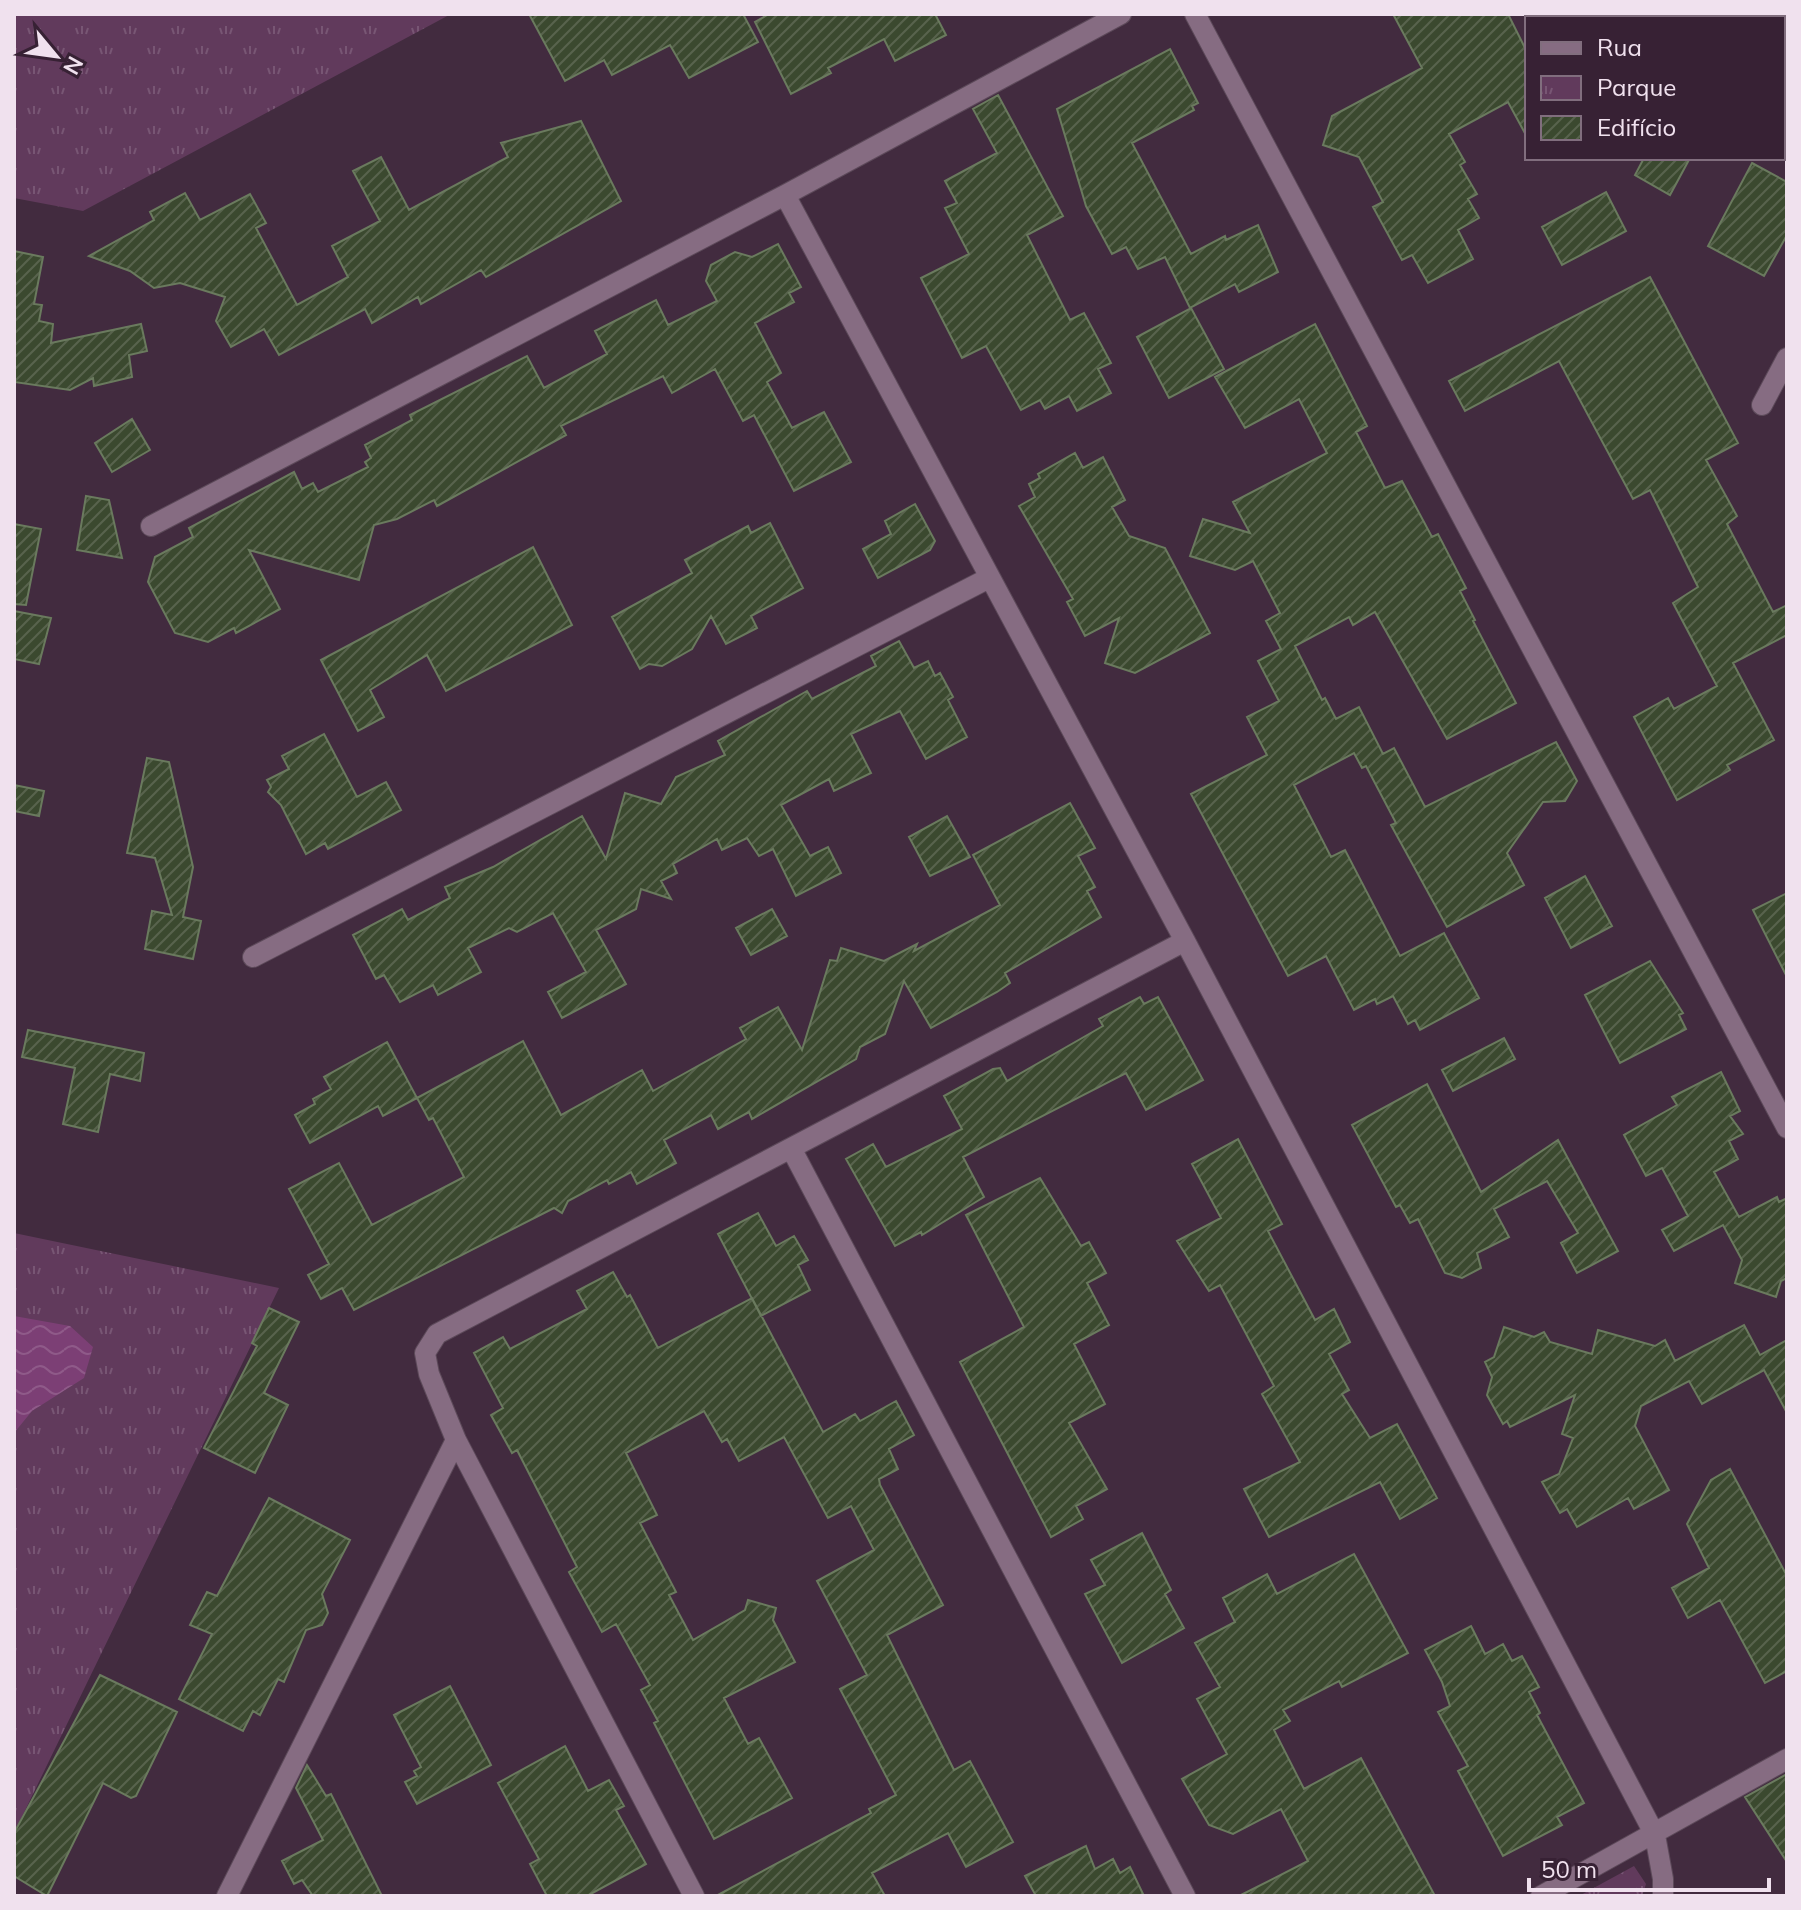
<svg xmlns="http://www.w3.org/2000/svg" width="1801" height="1910" font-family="Mulish,sans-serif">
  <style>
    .park { fill: url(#park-tufts) }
    .water { fill: url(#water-waves) }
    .building { fill: url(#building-hatch); stroke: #6a7a5e; stroke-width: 2 }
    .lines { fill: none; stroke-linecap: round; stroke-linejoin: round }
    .minor-casing { stroke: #5c4959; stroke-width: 22 }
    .minor { stroke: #866c82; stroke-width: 20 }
  </style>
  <defs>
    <pattern id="park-tufts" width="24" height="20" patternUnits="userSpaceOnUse" patternTransform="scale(2)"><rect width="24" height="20" fill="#613a5c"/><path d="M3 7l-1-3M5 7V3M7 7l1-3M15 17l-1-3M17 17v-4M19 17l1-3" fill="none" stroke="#785674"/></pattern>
    <pattern id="water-waves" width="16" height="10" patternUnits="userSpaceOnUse" patternTransform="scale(2)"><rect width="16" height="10" fill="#7c3f75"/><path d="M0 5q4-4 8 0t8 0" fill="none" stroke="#8f5a89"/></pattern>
    <pattern id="building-hatch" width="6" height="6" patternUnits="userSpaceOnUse" patternTransform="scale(2)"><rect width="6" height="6" fill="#3b492f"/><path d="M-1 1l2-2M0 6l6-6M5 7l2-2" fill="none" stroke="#58634d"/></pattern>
  </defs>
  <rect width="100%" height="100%" fill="#422b3f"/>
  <path class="park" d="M14 14H451L83 211 14 198Z
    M14 1233 279 1288 14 1833Z
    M1634 1866 1646 1884 1642 1896H1579Z"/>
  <path class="water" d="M14 1316 70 1326 93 1347 84 1378 32 1411 14 1433Z"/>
  <path class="building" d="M529 14H743L758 42 689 78 670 45 612 75 604 60 565 81Z
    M769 14H935L946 35 895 61 884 39 828 68 831 73 791 94 755 22Z
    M1393 14H1508L1527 52V137L1508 102 1449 134 1465 162 1460 165 1477 194 1468 199 1479 218 1458 230 1473 259 1428 283 1412 255 1402 260 1373 207 1383 202 1359 157 1323 145 1332 116 1422 68Z
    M1170 49 1198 103 1192 106 1194 110 1132 143 1191 254 1225 236 1226 240 1258 225 1278 272 1239 292 1235 284 1190 308 1165 257 1138 269 1126 247 1112 254 1086 206 1057 109Z
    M998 95 1063 216 1027 235 1070 320 1084 313 1111 363 1098 369 1111 393 1077 411 1069 396 1045 409 1040 400 1021 410 986 346 962 358 921 278 969 254 945 208 957 203 945 181 997 153 973 109Z
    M581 121 621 201 486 277 481 270 421 304 418 297 372 323 365 309 279 355 264 329 231 347 216 321 225 297 180 283 154 288 130 271 89 256 154 220 150 212 185 193 200 220 250 194 266 223 256 228 297 305 348 277 332 246 380 221 353 171 381 157 409 210 508 157 501 143Z
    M1644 158H1690L1670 195 1635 175Z
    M1752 163 1787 182V235L1764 276 1708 246Z
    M1606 192 1626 231 1562 265 1542 227Z
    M778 244 801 287 789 293 794 302 755 323 781 373 767 382 792 428 824 412 851 462 794 491 754 415 743 421 715 369 672 393 663 376 561 426 566 435 437 506 434 500 397 519 374 525 359 580 249 550 280 609 236 633 234 628 208 642 175 633 148 582 155 557 193 537 189 528 294 472 302 489 313 483 318 492 368 467 365 462 371 458 365 445 412 420 410 415 527 356 544 388 607 354 595 331 656 300 668 325 717 301 706 281 711 265 735 252 752 257Z
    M14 251 43 257 34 304 42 305 39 321 53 324 51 343 141 324 147 351 129 355 132 377 94 386 93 378 70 390 14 382Z
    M1650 277 1738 443 1706 460 1737 516 1727 524 1773 612 1787 605V635L1733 663 1774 740 1727 765 1730 770 1677 800 1634 717 1668 698 1674 709 1717 686 1673 603 1698 587 1650 490 1633 499 1559 361 1465 411 1449 381Z
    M1191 308 1224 369 1169 398 1137 337Z
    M1315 324 1367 426 1356 432 1385 488 1402 481 1432 537 1438 534 1466 588 1460 591 1475 620 1473 621 1516 703 1447 739 1375 612 1353 625 1349 617 1295 646 1322 700 1325 698 1336 719 1359 707 1383 754 1394 748 1425 807 1556 742 1577 781 1565 801 1543 802 1507 853 1524 885 1447 927 1391 825 1396 823 1366 766 1362 768 1354 753 1294 785 1331 857 1345 850 1400 956 1444 933 1479 998 1420 1030 1415 1020 1408 1024 1393 996 1377 1004 1375 999 1354 1010 1326 956 1288 976 1191 794 1267 755 1247 717 1279 701 1258 661 1281 649 1266 621 1280 613 1253 561 1235 570 1190 556 1203 519 1250 533 1233 502 1327 453 1299 399 1245 428 1215 377Z
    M132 419 150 450 112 472 95 443Z
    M1075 453 1083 468 1103 457 1125 500 1112 507 1129 536 1165 548 1210 633 1135 673 1105 663 1119 618 1085 636 1067 602 1073 599 1019 506 1035 497 1029 484 1040 478 1038 474Z
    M86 496 109 500 122 558 77 550Z
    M915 504 935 541 930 550 878 578 863 549 891 534 885 521Z
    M770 523 803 588 751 616 757 628 726 644 711 616 692 649 662 666 649 664 640 669 612 617 692 573 685 560 748 526 751 533Z
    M14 524 41 529 26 605 14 604Z
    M533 547 572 625 446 691 427 655 370 690 384 717 358 731 321 660Z
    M14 611 51 618 39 664 14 659Z
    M899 641 914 668 928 661 935 676 940 673 953 697 948 700 967 737 926 759 900 711 851 734 871 773 834 791 829 779 781 805 810 856 828 847 841 873 796 896 773 849 759 856 747 838 722 850 717 839 673 864 677 873 661 881 671 899 641 889 636 909 596 930 626 984 562 1018 548 992 586 972 553 913 517 932 509 928 468 948 481 972 438 995 433 985 400 1002 384 975 376 979 353 935 402 909 408 920 450 898 445 887 493 867 582 816 606 859 625 793 661 804 676 777 725 755 718 741 807 691 812 699 876 666 871 656Z
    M324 734 357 797 386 782 401 810 328 849 325 843 306 854 281 805 268 792 271 787 267 780 289 769 282 756Z
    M147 758 169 762 193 867 183 917 201 921 193 959 145 949 152 911 172 915 155 858 127 853Z
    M14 785 44 791 39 816 14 811Z
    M1070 803 1095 848 1078 856 1095 887 1087 891 1101 917 1005 973 1010 983 997 992 931 1028 904 981 885 1034 860 1047 856 1059 752 1119 749 1112 718 1129 711 1115 664 1140 676 1163 637 1184 631 1172 609 1184 607 1180 568 1201 562 1213 554 1208 354 1310 342 1288 321 1299 308 1275 329 1264 289 1189 339 1163 372 1225 464 1177 433 1118 429 1120 417 1098 523 1041 561 1115 642 1070 653 1091 746 1039 740 1028 778 1007 802 1050 830 960 837 961 841 948 884 961 917 944 914 951 1000 905 973 855Z
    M947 816 970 857 930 876 909 837Z
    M1585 876 1612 926 1571 948 1545 898Z
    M1787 893V977L1753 910Z
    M772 909 787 936 751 955 736 928Z
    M1650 961 1683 1013 1679 1015 1686 1029 1620 1063 1585 995Z
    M1140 997 1144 1004 1158 997 1203 1080 1146 1110 1126 1073 963 1157 984 1197 922 1235 921 1232 895 1246 846 1159 873 1144 886 1167 962 1129 944 1096 993 1069 1000 1068 1007 1081 1103 1026 1099 1019Z
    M28 1030 144 1053 140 1081 110 1074 98 1132 63 1124 75 1068 22 1057Z
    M1504 1038 1515 1059 1453 1091 1442 1070Z
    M387 1042 417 1098 383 1116 378 1106 310 1143 295 1115 315 1104 313 1099 331 1089 324 1077Z
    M1721 1072 1740 1111 1730 1116 1743 1134 1729 1141 1738 1159 1714 1172 1739 1217 1777 1197 1779 1202 1787 1198V1278L1781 1281 1776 1297 1735 1283 1742 1260 1723 1225 1674 1251 1662 1230 1688 1216 1662 1168 1646 1176 1624 1135 1677 1105 1672 1097Z
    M1427 1084 1481 1192 1558 1140 1618 1251 1577 1273 1561 1243 1578 1233 1547 1181 1494 1209 1509 1237 1477 1253 1481 1268 1462 1278 1445 1273 1418 1219 1410 1223 1400 1205 1396 1207 1352 1125Z
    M1238 1139 1282 1224 1268 1231 1315 1320 1334 1309 1350 1342 1329 1354 1349 1390 1342 1394 1370 1438 1397 1424 1437 1498 1400 1519 1380 1482 1269 1537 1244 1489 1300 1462 1262 1394 1274 1386 1220 1285 1209 1291 1177 1241 1221 1218 1192 1164Z
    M1040 1178 1081 1246 1089 1242 1106 1273 1087 1283 1109 1325 1074 1344 1105 1404 1069 1423 1107 1489 1076 1506 1083 1519 1051 1537 960 1362 1024 1327 966 1215Z
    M758 1213 776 1246 794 1236 808 1260 798 1265 810 1290 761 1316 718 1234Z
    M613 1272 627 1297 630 1295 658 1348 752 1298 823 1432 855 1414 860 1421 896 1401 914 1435 889 1449 898 1469 879 1479 880 1485 943 1605 887 1635 954 1770 970 1761 1013 1842 966 1867 948 1833 872 1873 885 1896H716L871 1813 869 1809 896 1795 840 1689 867 1675 817 1581 874 1550 851 1506 828 1518 784 1437 739 1461 727 1439 722 1442 704 1411 626 1453 657 1515 640 1523 676 1592 669 1595 693 1640 745 1610 748 1600 776 1608 773 1620 795 1662 724 1698 748 1744 759 1738 792 1798 714 1839 654 1723 658 1721 641 1690 650 1685 616 1624 602 1632 569 1572 577 1567 517 1450 512 1453 491 1415 503 1408 474 1353 503 1337 510 1349 587 1309 577 1291Z
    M269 1308 299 1322 264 1393 288 1405 255 1473 204 1448 257 1346 252 1343Z
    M1744 1325 1760 1355 1787 1340V1413L1764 1370 1702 1404 1689 1381 1641 1406 1635 1426 1669 1490 1634 1509 1628 1498 1577 1527 1567 1509 1560 1513 1542 1482 1559 1474 1573 1438 1562 1434 1575 1395 1510 1427 1507 1421 1503 1424 1487 1395 1492 1377 1485 1362 1494 1357 1504 1327 1534 1337 1544 1332 1550 1342 1592 1354 1598 1330 1655 1346 1665 1340 1675 1361Z
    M1730 1469 1787 1576V1671L1765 1683 1720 1600 1688 1618 1672 1588 1709 1568 1687 1524 1711 1480Z
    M269 1498 350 1540 322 1594 328 1613 322 1625 306 1630 284 1682 278 1679 260 1715 253 1711 243 1731 179 1699 212 1634 190 1625 207 1592 217 1596Z
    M1142 1533 1171 1590 1165 1594 1184 1628 1122 1663 1085 1594 1105 1585 1091 1560Z
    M1354 1554 1408 1653 1342 1687 1339 1681 1283 1710 1290 1721 1274 1730 1304 1789 1361 1758 1435 1896H1239L1308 1861 1281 1809 1233 1834 1209 1825 1182 1779 1227 1754 1197 1699 1220 1687 1195 1643 1235 1622 1223 1598 1267 1574 1277 1594Z
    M1471 1626 1485 1654 1503 1644 1512 1661 1522 1656 1539 1687 1529 1692 1540 1713 1537 1715 1584 1803 1557 1817 1562 1825 1503 1856 1458 1771 1468 1766 1438 1712 1450 1706 1442 1682 1425 1650Z
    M100 1675 177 1712 136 1796 131 1798 103 1783 47 1896 14 1876V1833Z
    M450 1686 491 1765 417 1804 405 1782 417 1776 414 1771 421 1767 394 1715Z
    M565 1746 588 1791 609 1780 624 1806 616 1810 646 1864 587 1896H547L530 1864 539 1859 498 1783Z
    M307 1765 326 1796 331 1794 382 1896H313L302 1880 294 1884 282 1861 323 1840 296 1788Z
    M1787 1774V1862L1745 1797Z
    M1086 1846 1095 1869 1113 1859 1120 1873 1130 1867 1144 1896H1036L1025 1876Z"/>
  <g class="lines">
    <defs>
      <path id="minor" d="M1195 14 1787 1128
        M785 195 1185 941 1655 1835 1663 1879V1896
        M1762 405 1787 358
        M151 526 785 195 1121 14
        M253 957 989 578
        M792 1150 1185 1896
        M227 1896 456 1440
        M694 1896 456 1440 429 1374 425 1353 437 1334 1185 941
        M1541 1896 1787 1759"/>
    </defs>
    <use href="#minor" class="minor-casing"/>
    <use href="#minor" class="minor"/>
  </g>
  <rect width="1801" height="1910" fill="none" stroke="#f0e1ee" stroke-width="32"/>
  <rect x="1525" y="16" width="260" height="144" fill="#372134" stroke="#816e7e" stroke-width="2"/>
  <rect x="1541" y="42" width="40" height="12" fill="#866c82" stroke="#816e7e" stroke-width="2"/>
  <text x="1597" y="56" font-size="24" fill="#f0e1ee">Rua</text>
  <rect x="1541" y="76" width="40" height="24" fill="url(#park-tufts)" stroke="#816e7e" stroke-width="2"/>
  <text x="1597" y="96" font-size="24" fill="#f0e1ee">Parque</text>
  <rect x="1541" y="116" width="40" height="24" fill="url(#building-hatch)" stroke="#816e7e" stroke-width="2"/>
  <text x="1597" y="136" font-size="24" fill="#f0e1ee">Edifício</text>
  <g transform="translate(56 56) rotate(119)" stroke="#372134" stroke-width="6" paint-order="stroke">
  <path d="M0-6L14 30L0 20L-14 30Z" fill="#f0e1ee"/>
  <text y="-12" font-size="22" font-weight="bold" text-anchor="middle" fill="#f0e1ee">N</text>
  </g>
  <path d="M1529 1878v12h240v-12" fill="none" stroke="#f0e1ee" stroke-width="4"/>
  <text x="1541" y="1878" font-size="24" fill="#f0e1ee" stroke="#372134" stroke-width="6" paint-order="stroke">50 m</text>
</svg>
